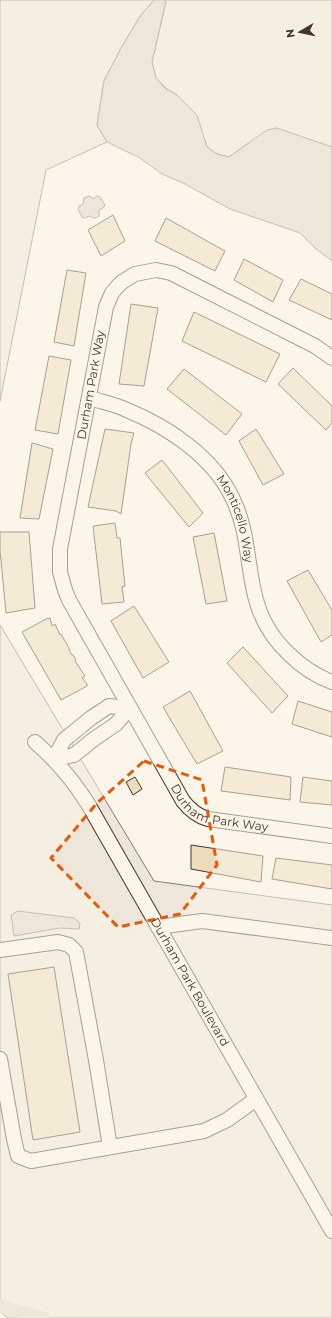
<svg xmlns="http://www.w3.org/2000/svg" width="332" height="1318" font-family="Montserrat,sans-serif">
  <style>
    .green { fill: #ede6d9; stroke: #887966 }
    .water { fill: #dcd4c6; stroke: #887966 }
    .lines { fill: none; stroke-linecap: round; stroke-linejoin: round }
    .canal { stroke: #dcd4c6; stroke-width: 13 }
    .building { fill: #ecdcbc; stroke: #4a3520 }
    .minor-casing { stroke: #4a3520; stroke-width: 16 }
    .minor { stroke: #fbf6e9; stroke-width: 14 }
    .marked { fill: none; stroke: #e8590c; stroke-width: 3; stroke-dasharray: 8 5; stroke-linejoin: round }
    .labels { text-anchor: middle; stroke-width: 3; stroke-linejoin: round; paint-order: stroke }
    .street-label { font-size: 12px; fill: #4a3520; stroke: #fbf6e9 }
  </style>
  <rect width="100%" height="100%" fill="#fbf6e9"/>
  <path class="green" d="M0 0H154L141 15 121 48 104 81 97 125 107 142 46 170 0 401Z
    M164 0H332V147L312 141 247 144 229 157 217 154 207 147 202 133 177 95 167 89 156 78 152 62 166 2Z
    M0 625 154 881 332 905V1318H8L0 1312Z"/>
  <path class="water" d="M154 0H164L166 1 152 62 156 78 166 89 177 95 197 115 207 147 217 154 229 157 267 130 277 128 332 147V261L316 249 300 233 230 209 185 184 162 174 140 158 107 142 97 125 104 81 121 48 141 15Z
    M90 196 93 199 97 196 100 197 105 205 104 207 99 210V216C95 219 93 218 89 216L85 218 82 217 78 209 79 206 83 204 84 198Z
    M18 911 74 918 80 923 79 929 60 928 14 936 11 915Z"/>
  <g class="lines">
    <path class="canal" d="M0 1306 43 1318"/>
  </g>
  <path class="building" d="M113 215 125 241 101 256 88 230Z
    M166 218 225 251 215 271 155 241Z
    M244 259 283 280 273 302 234 280Z
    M67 270 86 273 74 346 54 342Z
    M301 279 332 294V320L289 300Z
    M131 304 158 308 144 386 119 384Z
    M194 312 280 354 266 382 182 341Z
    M49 356 71 360 58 434 35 430Z
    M293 368 332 406V423L326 430 278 384Z
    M184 369 242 414 226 435 167 389Z
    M105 429 134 433 131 444 121 514 116 511 88 507Z
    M256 429 284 474 263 485 239 441Z
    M32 443 53 449 39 519 20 518Z
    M162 460 203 513 189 527 145 473Z
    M115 523 117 538H120L125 586 122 587 124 602 102 604 93 526Z
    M0 532H29L35 608 6 613 0 550Z
    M214 533 227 601 206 604 193 537Z
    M308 570 332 610V635L321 642 287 581Z
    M134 606 169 662 143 678 111 621Z
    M48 618V619L50 618 52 626 55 624 60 635 61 634 70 650H69L72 655H73L76 660 75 661 85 676 82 678 87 684V686L61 700 22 632Z
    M243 647 288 696 272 713 227 663Z
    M190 691 223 751 197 764 163 707Z
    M298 701 332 712V737L292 724Z
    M225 767 291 777 290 800 221 791Z
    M135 777 142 789 133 795 126 782Z
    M303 777 332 781V805L300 802Z
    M191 845 263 856 261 882 191 869Z
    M276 858 332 865V889L272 879Z
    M54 967 80 1132 33 1140 8 974Z"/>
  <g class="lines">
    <defs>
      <g id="minor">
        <path id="s1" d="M332 358 315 346 171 273 156 270 135 274 122 282 117 287 112 293 106 307 60 549V572L65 590 69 600 183 801C190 810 197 816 208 819L332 836"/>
        <path id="s2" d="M90 398C102 402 115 404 127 410 168 427 212 456 232 497 250 533 246 567 257 603 263 623 274 640 289 654 301 666 316 676 332 682"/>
        <path id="s3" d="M35 742C56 760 73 780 88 804L332 1231"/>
        <path d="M54 759 64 740 91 718 109 706 130 708"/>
        <path d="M54 759 74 755 94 739 116 724 130 708"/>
        <path d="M158 927 202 921 332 938"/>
        <path d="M0 950 58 942 69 945 76 952 96 1060 110 1147"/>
        <path d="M0 1059 14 1139 18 1156 31 1161 204 1131 227 1120 256 1099"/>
      </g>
    </defs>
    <use href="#minor" class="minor-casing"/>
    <use href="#minor" class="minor"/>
  </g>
  <path d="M0 0H332V1318H0ZM144 761 202 780 217 865 180 914 118 927 51 858 97 803Z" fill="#fbf6e9" fill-opacity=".55" fill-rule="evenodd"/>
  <path class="marked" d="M144 761 202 780 217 865 180 914 118 927 51 858 97 803Z"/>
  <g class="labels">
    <g class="street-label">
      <text transform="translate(91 385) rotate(-80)" y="4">Durham Park Way</text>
      <text dy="4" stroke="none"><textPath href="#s2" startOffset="200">Monticello Way</textPath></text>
      <text dy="4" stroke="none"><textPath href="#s1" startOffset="831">Durham Park Way</textPath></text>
      <text dy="4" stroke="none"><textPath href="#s3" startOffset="287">Durham Park Boulevard</textPath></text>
    </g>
  </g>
  <g transform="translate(300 32) rotate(261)" stroke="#fbf6e9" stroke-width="3" paint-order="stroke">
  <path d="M0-3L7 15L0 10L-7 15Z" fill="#4a3520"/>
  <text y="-6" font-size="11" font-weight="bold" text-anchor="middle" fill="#4a3520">N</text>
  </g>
</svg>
